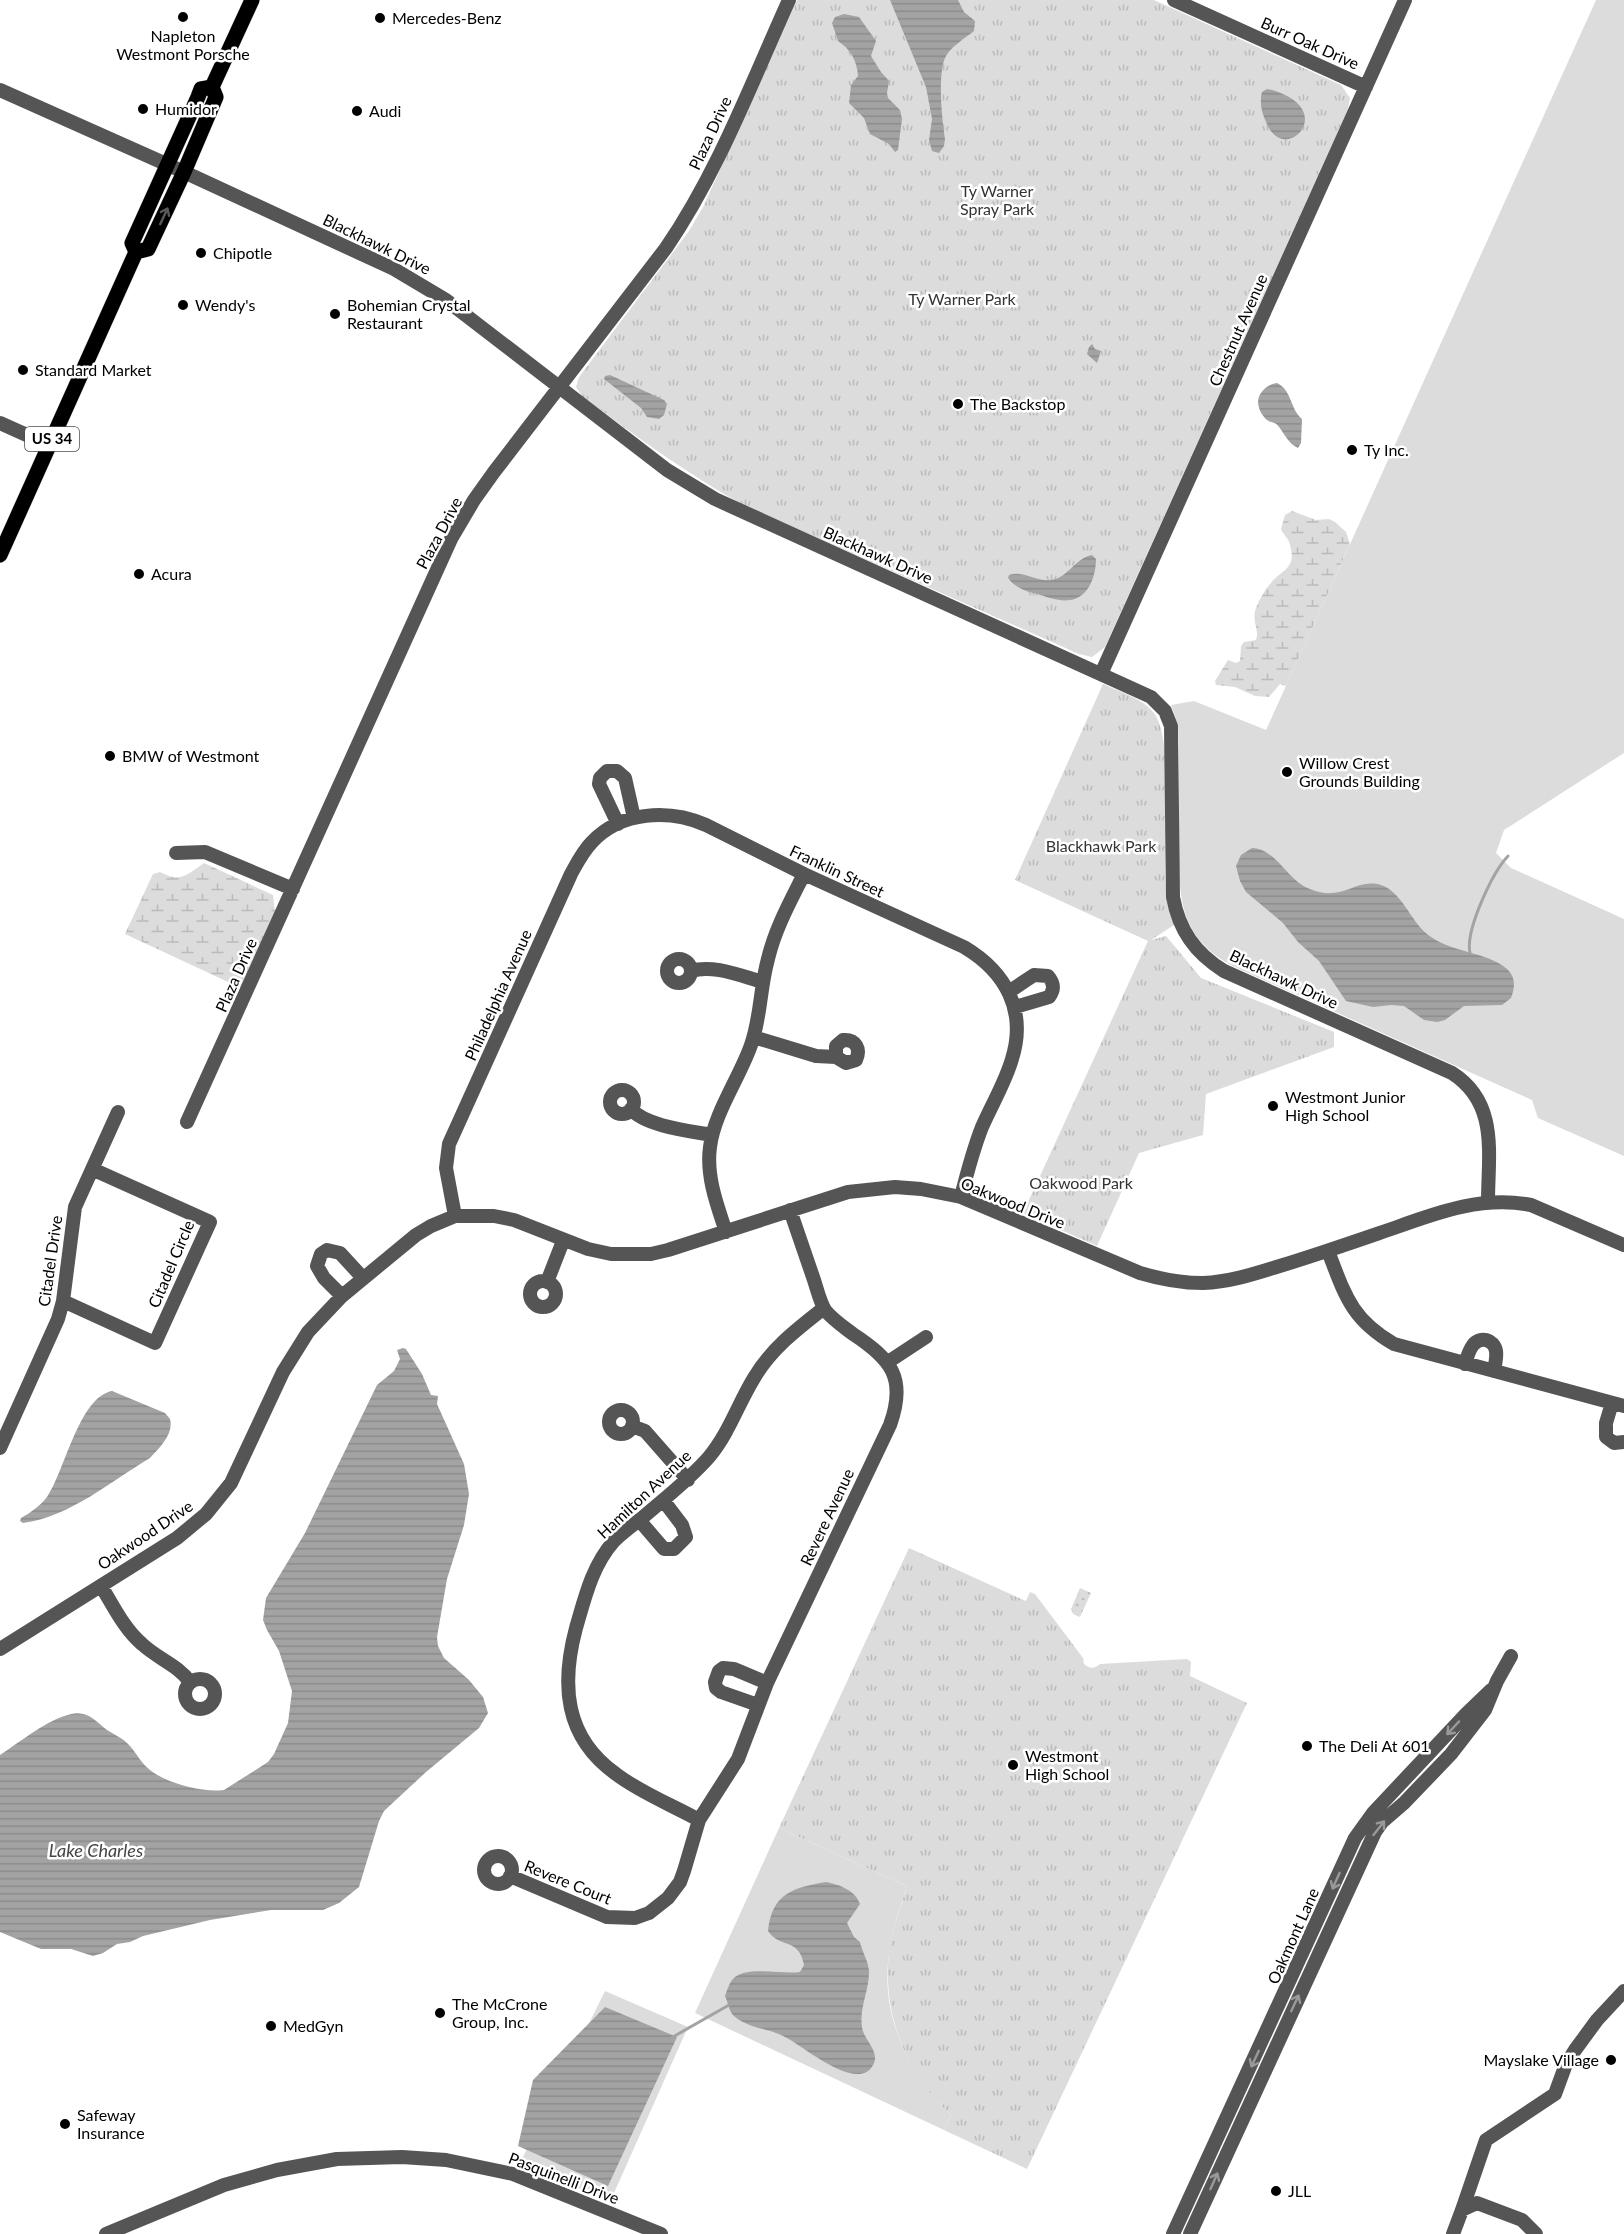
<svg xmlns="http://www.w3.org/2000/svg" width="1624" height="2234" font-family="Lato,sans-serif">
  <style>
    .grass { fill: #dcdcdc }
    .wetland { fill: url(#wetland-marsh) }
    .park { fill: url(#park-tufts) }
    .garden { fill: url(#garden-dots) }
    .water { fill: url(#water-rules) }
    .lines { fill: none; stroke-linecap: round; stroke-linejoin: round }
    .stream { stroke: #a3a3a3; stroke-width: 3 }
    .major-casing { stroke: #dbdbdb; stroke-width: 16 }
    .minor { stroke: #555; stroke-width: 14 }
    .major { stroke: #000; stroke-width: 15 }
    .oneway { stroke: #595959 }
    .oneway2 { stroke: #999 }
    .poi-dot { fill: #000; stroke: #fff; stroke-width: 2 }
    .labels { text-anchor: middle; stroke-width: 5; stroke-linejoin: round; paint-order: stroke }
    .shield { fill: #fff; stroke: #4c4c4c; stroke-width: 1.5 }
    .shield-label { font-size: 15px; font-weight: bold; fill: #000 }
    .poi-label { font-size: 16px; fill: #000; stroke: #fff; text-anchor: start }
    .street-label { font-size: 16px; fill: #000; stroke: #fff }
    .park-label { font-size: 16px; fill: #333; stroke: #fff }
    .water-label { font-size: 18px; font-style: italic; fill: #444; stroke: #fff }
  </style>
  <defs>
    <pattern id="wetland-marsh" width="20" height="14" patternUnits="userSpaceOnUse" patternTransform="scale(1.5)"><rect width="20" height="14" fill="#dcdcdc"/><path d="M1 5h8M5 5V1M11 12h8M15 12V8" fill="none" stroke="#bbb"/></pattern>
    <pattern id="park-tufts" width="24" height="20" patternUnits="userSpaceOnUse" patternTransform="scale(1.5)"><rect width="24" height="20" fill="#dcdcdc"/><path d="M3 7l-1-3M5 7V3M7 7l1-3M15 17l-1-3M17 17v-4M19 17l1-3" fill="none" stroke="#bbb"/></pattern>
    <pattern id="garden-dots" width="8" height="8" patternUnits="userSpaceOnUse" patternTransform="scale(1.5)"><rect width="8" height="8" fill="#dcdcdc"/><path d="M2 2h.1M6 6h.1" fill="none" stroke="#bbb" stroke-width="1.8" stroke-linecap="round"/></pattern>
    <pattern id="water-rules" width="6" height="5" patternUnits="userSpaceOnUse" patternTransform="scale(1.5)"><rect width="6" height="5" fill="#a3a3a3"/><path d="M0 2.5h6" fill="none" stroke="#8b8b8b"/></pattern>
  </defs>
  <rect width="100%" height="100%" fill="#fff"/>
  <path class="grass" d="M1596 0H1624V753L1504 830 1496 853 1511 868 1624 919V1156L1538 1118 1532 1100 1237 968C1175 938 1179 892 1179 832 1179 802 1179 771 1179 740L1178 724 1171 705 1194 701 1266 730Z
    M779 1828 907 1886C885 1949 877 1994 907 2056 918 2077 933 2099 951 2115L944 2130 695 2013Z
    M605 1991 688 2027 610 2202 564 2182 518 2167Z"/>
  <path class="wetland" d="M1292 511 1316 520 1329 519 1335 522 1346 532 1350 544 1286 686 1280 684 1269 697 1255 696 1235 687 1216 685 1215 681 1228 660 1236 663 1240 661 1241 646 1244 642 1256 640C1260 629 1251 622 1256 608 1259 600 1264 591 1270 584 1282 569 1297 569 1290 545 1289 538 1283 535 1281 529L1285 515Z
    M204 863 273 895 275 912 241 988 125 934 153 874 160 872C181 883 187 875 204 863Z"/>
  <path class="park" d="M797 0H1154L1341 85 1350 98 1348 109 1105 647 1092 657 1079 654 743 505C686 473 634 435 582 396L576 387 579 377 689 231 703 207Z
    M1103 684C1120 692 1142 698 1154 713 1175 742 1163 850 1166 890 1167 902 1170 914 1174 925L1151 940 1166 936 1201 978 1334 1032V1047L1206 1094 1203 1135 1139 1153 1097 1246 1023 1213 1148 941 1015 880Z
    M909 1548 1026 1601 1030 1592 1035 1594 1083 1658 1084 1664C1090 1669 1094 1669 1100 1664L1187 1659 1191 1662 1190 1676 1247 1703 1027 2169 944 2130 951 2115C906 2075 882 2012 889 1953 892 1930 900 1908 907 1886L779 1828Z"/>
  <path class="garden" d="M1080 1588 1091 1593 1080 1617 1073 1614 1071 1609Z"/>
  <path class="water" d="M890 0H958L964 12 975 21 974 31C965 38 952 46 946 56 937 72 942 120 945 139L944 146 939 153 932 151 929 140 932 119 926 87Z
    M844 14 859 17 876 41 871 56 881 72 889 81 887 93 888 98 900 110 902 119 898 150 895 152 889 144 870 134 864 118 849 103 851 85 858 76C857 60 850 49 838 41L832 23 835 17Z
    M1267 89C1275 90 1281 93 1289 97 1329 120 1283 162 1267 124 1262 114 1259 103 1262 92Z
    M1092 344 1095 349 1101 351 1097 363 1087 354 1089 347Z
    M610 375 664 400 667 404 664 415 659 419 647 417 641 408 604 379 605 376Z
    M1277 383C1292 390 1290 409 1302 419L1301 443 1298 448C1288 443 1286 436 1279 427 1276 422 1271 423 1267 420 1259 413 1255 401 1261 393 1265 387 1270 384 1277 383Z
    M1092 555 1096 559C1096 575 1089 598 1070 600 1060 602 1047 597 1037 594 1027 592 1014 587 1008 578L1009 575C1022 570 1037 582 1051 580 1068 578 1075 558 1092 555Z
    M1252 848C1277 849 1287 881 1310 889 1343 903 1355 877 1381 885 1402 892 1410 920 1427 934 1450 953 1486 951 1507 969 1516 977 1515 988 1511 998L1502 1005 1464 1006 1445 1020 1437 1022 1424 1020 1404 1006 1391 1005 1373 1007 1346 1001 1319 961 1298 942 1283 923 1246 892 1240 881 1236 866 1241 855Z
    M403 1348 406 1349 422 1374 431 1395 438 1396 437 1404 464 1464 469 1494 464 1525 447 1579 437 1637 438 1646 444 1658 469 1680 483 1697 488 1713 479 1728 426 1772 384 1811 379 1821 359 1887 339 1903 323 1910H271L210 1920 143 1936 130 1942 117 1944 103 1953 93 1956 71 1949H41L0 1932V1755C20 1742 48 1719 71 1714 87 1710 96 1721 107 1730 115 1735 123 1738 130 1746 137 1754 141 1763 150 1770 166 1783 203 1793 224 1790L268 1762 274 1754 288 1723 292 1691 279 1651 267 1630 263 1620 266 1598 305 1533 377 1385 394 1371 400 1359 397 1350Z
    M112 1391 165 1413 170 1419C174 1434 160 1447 150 1458 111 1481 70 1517 23 1523L20 1521 21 1518C30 1513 40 1506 47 1497 65 1471 79 1397 112 1391Z
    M826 1882C840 1885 855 1890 860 1904L847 1923 854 1937 860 1942C862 1952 869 1962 869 1972 869 1991 859 2008 862 2027 863 2039 881 2052 873 2065 858 2094 802 2045 785 2037 769 2028 749 2029 734 2016 729 2012 728 2002 725 1996 727 1991 729 1983 733 1979 746 1965 783 1975 800 1972L804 1965C799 1937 780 1949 768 1931 772 1893 793 1888 826 1882Z
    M605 2007 677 2037 608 2186 518 2146 533 2080Z"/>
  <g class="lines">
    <path class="stream" d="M1470 953C1465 931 1492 873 1508 856
      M671 2038 729 2005"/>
    <defs>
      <path id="major" d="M136 252 148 249 184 172 216 97 212 87 252 0
        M136 252 132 243 198 97 201 89 212 87
        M0 555 136 252"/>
    </defs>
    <use href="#major" class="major-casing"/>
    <path class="minor" d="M1174 0 1366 87
      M0 90 184 172 394 269 446 300 667 470 715 499 1151 697 1165 711 1171 726 1173 897C1179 930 1195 953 1224 971L1452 1073C1499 1103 1488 1154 1488 1202
      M0 423 49 445
      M1101 674 1405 0
      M618 824 599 784 600 778 607 771H617L625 778 634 818
      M176 853 205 852 293 889
      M667 971a12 12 0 1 1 24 0a12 12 0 1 1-24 0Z
      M691 971C713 964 741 976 763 982
      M1010 991 1034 975 1048 976C1054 983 1055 989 1049 997L1015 1007
      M754 1037 816 1056 836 1057 846 1063 856 1060C861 1049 856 1039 843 1040L836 1046V1057
      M610 1102a12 12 0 1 1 24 0a12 12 0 1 1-24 0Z
      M631 1109C645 1126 690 1131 712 1135
      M187 1122 451 539 474 500 494 472 666 248C718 172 751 84 789 0
      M455 1216 446 1168 449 1144 571 874C577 863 583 851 592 842 621 811 669 809 706 825L804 874 964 947C1006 972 1027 1011 1012 1059 1005 1083 992 1104 982 1127 973 1150 967 1173 961 1197
      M726 1232C717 1205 706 1176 710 1147 714 1113 740 1077 751 1045 761 1017 760 987 768 959 775 929 790 902 804 874
      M1328 1251C1345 1295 1351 1319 1394 1344L1624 1406
      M530 1294a13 13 0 1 1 26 0a13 13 0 1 1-26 0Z
      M547 1282 563 1241
      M342 1296 324 1278 317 1266 321 1254 327 1250 340 1253 363 1278
      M63 1301 155 1343 210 1222 92 1169
      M888 1362 926 1337
      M1465 1364C1467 1357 1469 1350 1473 1345 1480 1336 1494 1339 1496 1351 1497 1357 1495 1365 1494 1371
      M1612 1403 1606 1423V1437L1614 1443 1624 1442
      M609 1422a12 12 0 1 1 24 0a12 12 0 1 1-24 0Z
      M632 1426 645 1431 688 1480
      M0 1448 58 1319 63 1301 75 1207 118 1112
      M639 1520 664 1549H674L686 1537 682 1525 663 1500
      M101 1586C113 1605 124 1629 142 1644 158 1659 178 1665 190 1682
      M0 1649 177 1538 206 1514 231 1483 283 1372 308 1332 342 1296 416 1235 431 1226 455 1216H494L514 1220 588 1249 611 1254H651L668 1250 848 1192 895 1187 921 1189 961 1197 1140 1273C1160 1279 1181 1283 1203 1283 1231 1282 1257 1273 1283 1265 1322 1253 1359 1240 1397 1227 1441 1211 1484 1196 1531 1205L1624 1245
      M185 1694a15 15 0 1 1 30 0a15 15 0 1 1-30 0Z
      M758 1705 721 1692 716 1688 715 1682 719 1671 723 1668 734 1669 767 1683
      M699 1820C672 1805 641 1793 616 1774 564 1737 561 1684 576 1628 585 1597 592 1566 614 1541 622 1533 633 1525 642 1518 665 1498 689 1480 709 1457 729 1433 738 1404 754 1378 771 1349 797 1329 824 1308
      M484 1870a14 14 0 1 1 28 0a14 14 0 1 1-28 0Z
      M510 1876 607 1917 635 1918 649 1913 668 1898 680 1882 684 1871 699 1820 738 1759 767 1683 890 1425C907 1378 891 1359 853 1334 844 1327 833 1320 825 1310 820 1302 817 1289 814 1280 806 1257 798 1234 790 1210
      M1462 2210 1486 2140 1555 2094 1566 2064 1575 2050 1597 2020 1624 1991
      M106 2234 224 2185 277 2170 337 2159 402 2157 446 2160 513 2174 661 2234
      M1173 2234 1355 1838 1373 1813 1466 1714 1491 1690
      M1190 2234 1375 1832 1382 1822 1404 1803 1451 1754 1485 1710 1497 1681 1511 1656
      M1453 2234 1462 2210 1477 2203 1522 2220 1536 2234"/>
    <use href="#major" class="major"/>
  </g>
  <defs><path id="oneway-shaft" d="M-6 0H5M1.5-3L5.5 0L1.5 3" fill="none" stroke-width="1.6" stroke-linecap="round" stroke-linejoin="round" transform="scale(1.5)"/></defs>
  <use class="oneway" href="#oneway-shaft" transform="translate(164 216) rotate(-65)"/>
  <g class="oneway2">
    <use href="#oneway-shaft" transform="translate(1453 1728) rotate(133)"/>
    <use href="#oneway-shaft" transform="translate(1379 1828) rotate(-52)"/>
    <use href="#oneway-shaft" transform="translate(1336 1881) rotate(114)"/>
    <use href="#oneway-shaft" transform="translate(1295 2003) rotate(-65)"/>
    <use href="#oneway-shaft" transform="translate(1255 2059) rotate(115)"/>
    <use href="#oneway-shaft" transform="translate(1214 2181) rotate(-66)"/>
  </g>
  <g class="poi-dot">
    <circle cx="183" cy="17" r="6"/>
    <circle cx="380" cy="18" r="6"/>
    <circle cx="143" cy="109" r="6"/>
    <circle cx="357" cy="111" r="6"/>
    <circle cx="201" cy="253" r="6"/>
    <circle cx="183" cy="305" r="6"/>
    <circle cx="335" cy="314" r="6"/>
    <circle cx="23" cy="370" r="6"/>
    <circle cx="958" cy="404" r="6"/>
    <circle cx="1352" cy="450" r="6"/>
    <circle cx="139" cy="574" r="6"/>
    <circle cx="110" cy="756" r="6"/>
    <circle cx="1287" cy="772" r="6"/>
    <circle cx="1273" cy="1106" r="6"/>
    <circle cx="1307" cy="1746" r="6"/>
    <circle cx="1013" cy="1765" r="6"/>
    <circle cx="440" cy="2013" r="6"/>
    <circle cx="271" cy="2026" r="6"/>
    <circle cx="1611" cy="2060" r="6"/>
    <circle cx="65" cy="2124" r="6"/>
    <circle cx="1276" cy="2191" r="6"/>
  </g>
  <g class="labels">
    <rect class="shield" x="25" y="427" width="54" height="24" rx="4.5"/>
    <g class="shield-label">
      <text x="52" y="444">US 34</text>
    </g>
    <g class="poi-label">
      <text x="392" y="24">Mercedes-Benz</text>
      <text x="183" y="42" text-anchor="middle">Napleton<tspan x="183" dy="18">Westmont Porsche</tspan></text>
      <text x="155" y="115">Humidor</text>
      <text x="369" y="117">Audi</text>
      <text x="213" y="259">Chipotle</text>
      <text x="195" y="311">Wendy's</text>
      <text x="347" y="311">Bohemian Crystal<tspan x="347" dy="18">Restaurant</tspan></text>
      <text x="35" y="376">Standard Market</text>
      <text x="970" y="410">The Backstop</text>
      <text x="1364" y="456">Ty Inc.</text>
      <text x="151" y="580">Acura</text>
      <text x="122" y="762">BMW of Westmont</text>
      <text x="1299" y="769">Willow Crest<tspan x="1299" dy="18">Grounds Building</tspan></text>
      <text x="1285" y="1103">Westmont Junior<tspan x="1285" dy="18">High School</tspan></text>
      <text x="1319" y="1752">The Deli At 601</text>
      <text x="1025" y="1762">Westmont<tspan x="1025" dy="18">High School</tspan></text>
      <text x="452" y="2010">The McCrone<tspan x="452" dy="18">Group, Inc.</tspan></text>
      <text x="283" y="2032">MedGyn</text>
      <text x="1599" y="2066" text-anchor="end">Mayslake Village</text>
      <text x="77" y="2121">Safeway<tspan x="77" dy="18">Insurance</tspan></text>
      <text x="1288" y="2197">JLL</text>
    </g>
    <g class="street-label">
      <text transform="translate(1310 43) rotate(24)" y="6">Burr Oak Drive</text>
      <text transform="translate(710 133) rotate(-65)" y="6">Plaza Drive</text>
      <text transform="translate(377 244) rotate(26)" y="6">Blackhawk Drive</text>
      <text transform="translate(1238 330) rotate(-66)" y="6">Chestnut Avenue</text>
      <text transform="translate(439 533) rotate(-62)" y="6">Plaza Drive</text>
      <text transform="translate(878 555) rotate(24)" y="6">Blackhawk Drive</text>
      <text transform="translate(837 871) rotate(25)" y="6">Franklin Street</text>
      <text transform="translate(236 975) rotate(-66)" y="6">Plaza Drive</text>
      <text transform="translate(1284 979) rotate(25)" y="6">Blackhawk Drive</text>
      <text transform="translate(498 995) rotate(-66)" y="6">Philadelphia Avenue</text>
      <text transform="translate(1013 1203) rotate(22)" y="6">Oakwood Drive</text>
      <text transform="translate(50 1261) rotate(-82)" y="6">Citadel Drive</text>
      <text transform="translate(171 1264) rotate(-67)" y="6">Citadel Circle</text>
      <text transform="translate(644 1494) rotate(-43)" y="6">Hamilton Avenue</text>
      <text transform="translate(827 1517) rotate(-65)" y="6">Revere Avenue</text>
      <text transform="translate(145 1535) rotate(-34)" y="6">Oakwood Drive</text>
      <text transform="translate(568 1882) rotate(22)" y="6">Revere Court</text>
      <text transform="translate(1293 1936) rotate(-66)" y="6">Oakmont Lane</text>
      <text transform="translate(564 2178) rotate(21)" y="6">Pasquinelli Drive</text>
    </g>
    <g class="park-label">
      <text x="997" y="197">Ty Warner<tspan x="997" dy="18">Spray Park</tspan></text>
      <text x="962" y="305">Ty Warner Park</text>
      <text x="1101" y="852">Blackhawk Park</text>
      <text x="1081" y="1189">Oakwood Park</text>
    </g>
    <g class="water-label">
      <text x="96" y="1857">Lake Charles</text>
    </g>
  </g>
</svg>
